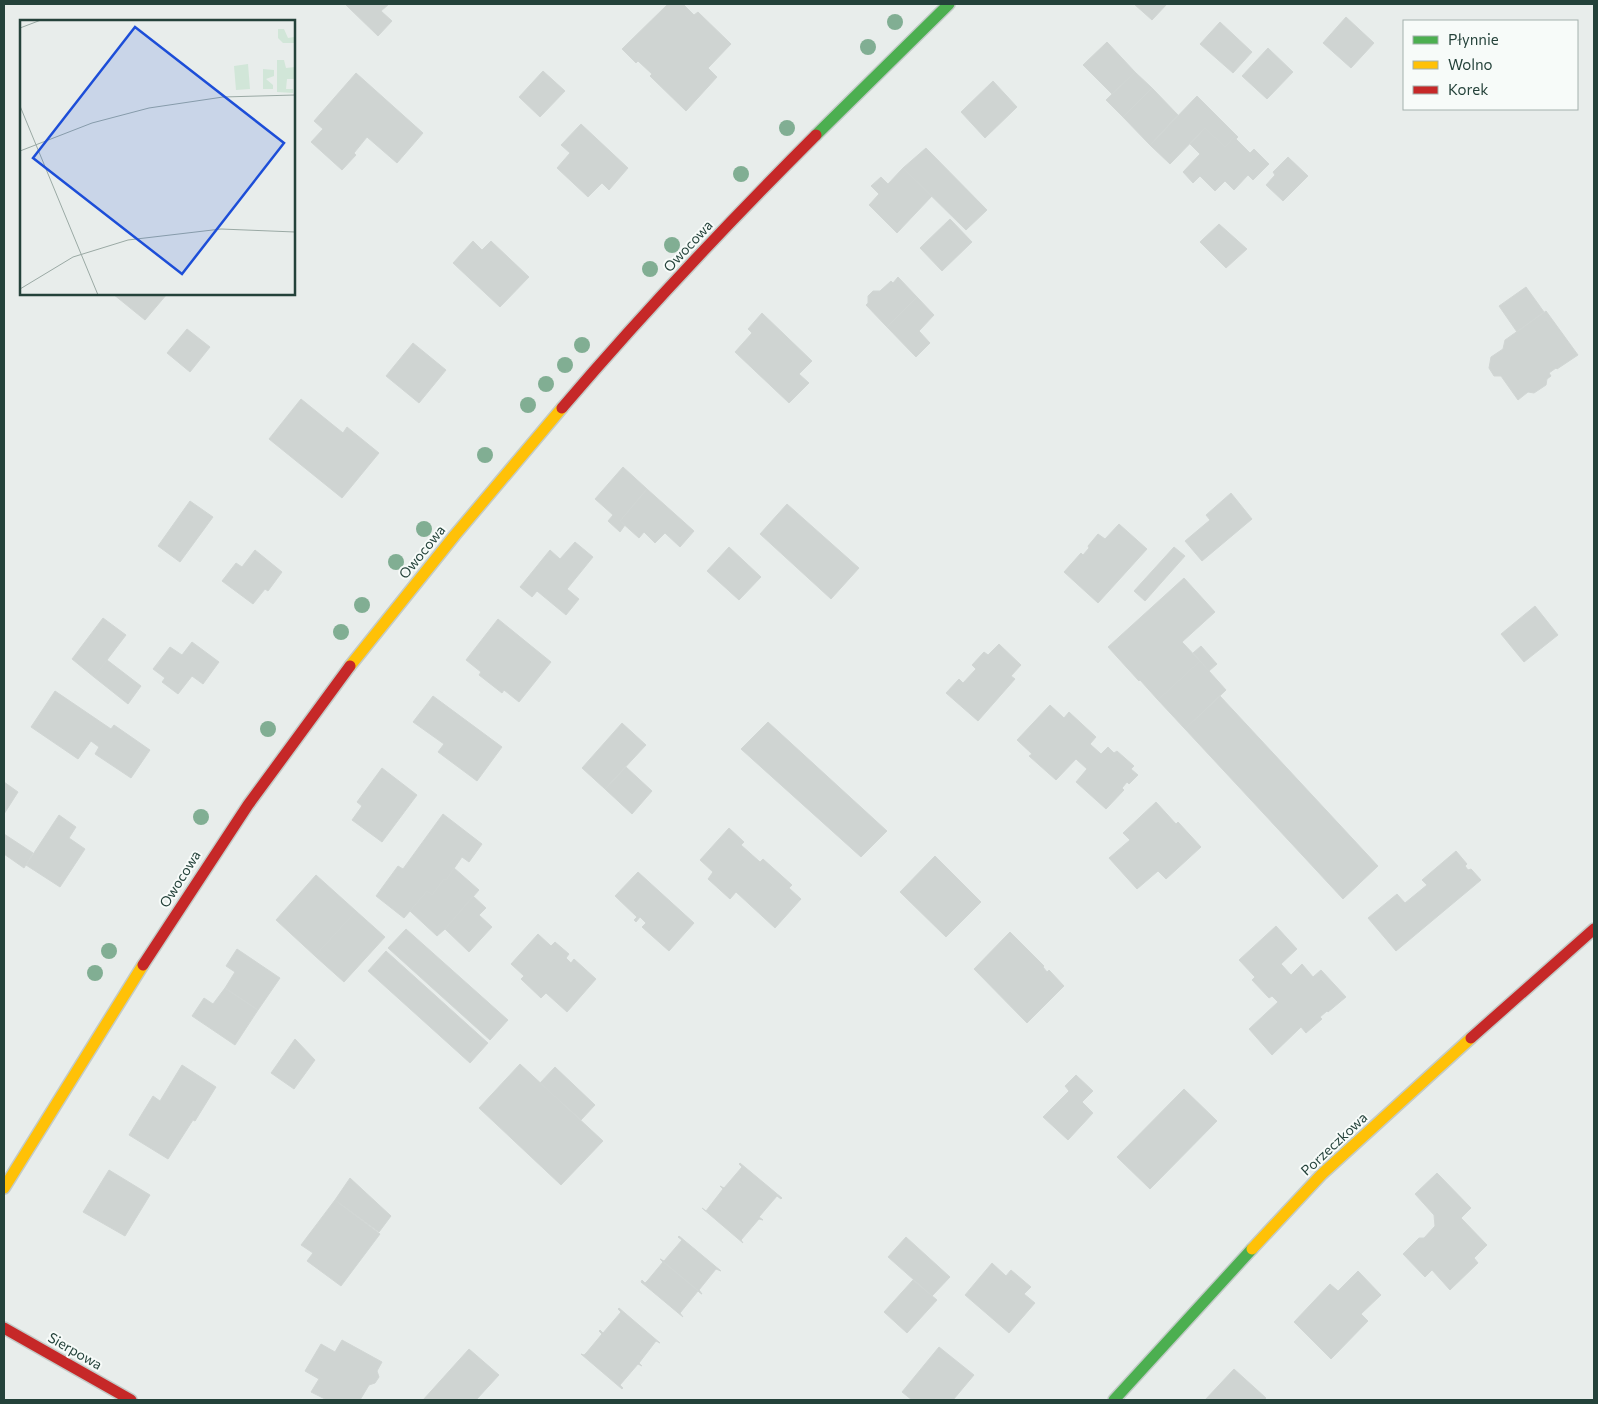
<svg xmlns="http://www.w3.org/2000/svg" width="1598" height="1404" font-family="Commissioner,sans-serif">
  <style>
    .building { fill: #cfd4d2; stroke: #d1d6d4 }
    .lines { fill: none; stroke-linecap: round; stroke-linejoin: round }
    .fast-casing { stroke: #c3cbc8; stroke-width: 14 }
    .slow-casing { stroke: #c3cbc8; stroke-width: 14 }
    .jam-casing { stroke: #c3cbc8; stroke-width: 14 }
    .fast { stroke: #4caf50; stroke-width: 11 }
    .slow { stroke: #ffc107; stroke-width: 11 }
    .jam { stroke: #c62828; stroke-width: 11 }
    .tree { fill: #81ae93 }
    .labels { text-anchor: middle; stroke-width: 4; stroke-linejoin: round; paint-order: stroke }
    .street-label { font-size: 14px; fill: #24423a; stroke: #f7fbf9 }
    .inset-road { fill: none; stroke: #9aa9a4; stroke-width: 1 }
    .view { fill: #1d4ed8; fill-opacity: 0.15; stroke: #1d4ed8; stroke-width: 2.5 }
    .inset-edge { fill: none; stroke: #24423a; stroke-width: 2.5 }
  </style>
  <rect width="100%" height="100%" fill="#e8edeb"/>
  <path class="building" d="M348 4H389L381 11 392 21 378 36 346 5Z
    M668 4H683L694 15 698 12 731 44 708 68 717 77 686 111 650 76 652 74 638 61 636 63 622 49Z
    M1134 4H1167L1152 20Z
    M1346 17 1374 43 1351 68 1323 43Z
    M1220 22 1252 52 1233 73 1200 44Z
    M1107 42 1135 72 1112 94 1083 65Z
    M1268 48 1293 72 1267 99 1242 76Z
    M543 71 565 91 540 117 519 97Z
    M1135 72 1152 88 1123 117 1106 100Z
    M356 73 423 133 397 163 367 137 354 153 356 155 342 170 311 142 323 129 314 121Z
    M993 81 1017 107 985 138 961 112Z
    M1152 88 1178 115 1150 145 1123 117Z
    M1197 96 1236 135 1225 147 1205 128 1170 164 1150 145Z
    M581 124 628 168 609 190 602 183 588 197 557 168 570 153 561 145Z
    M1205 128 1225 147 1236 135 1238 137 1236 139 1250 153 1254 149 1269 164 1253 180 1248 175 1234 190 1225 181 1215 191 1200 176 1193 183 1183 172 1200 154 1190 144Z
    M926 148 987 210 966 230 903 168Z
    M1288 157 1308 176 1283 201 1266 185 1275 175 1273 172Z
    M903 168 932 196 897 233 869 205 879 194 871 186 881 177 888 184Z
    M950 219 972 242 942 271 920 248Z
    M1219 224 1247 249 1226 268 1200 242Z
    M473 241 482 250 491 241 529 277 500 307 453 263Z
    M898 277 917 297 887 327 866 305 868 303V296L873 291H880L891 281 893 283Z
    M1526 287 1544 312 1517 332 1499 306Z
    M113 294H167L145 320Z
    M917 297 934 315 919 331 930 343 916 357 887 327Z
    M1546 311 1578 355 1557 369 1556 368 1549 373 1551 376 1547 379 1546 385 1534 393 1528 392 1518 400 1501 376H1494L1489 368 1491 357 1503 349 1505 340Z
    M762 313 812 361 799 374 809 383 789 403 735 352 752 333 748 329Z
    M187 329 210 347 190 372 167 353Z
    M413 343 446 370 419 403 386 376Z
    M301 399 343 433 347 427 379 453 342 498 269 439Z
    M623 467 647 489 620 521 625 525 620 532 608 521 613 515 595 499Z
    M647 489 694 531 680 547 665 533 655 543 644 532 639 538 620 521Z
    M1231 493 1252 519 1202 561 1185 541 1210 520 1206 515Z
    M190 501 213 517 180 562 158 546Z
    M787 504 859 568 831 599 760 534Z
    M1119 524 1147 549 1098 603 1064 572 1081 553 1083 555 1089 548 1088 546 1098 534 1105 539Z
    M575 542 593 557 567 589 579 599 566 615 537 591 532 597 520 587 550 550 560 559Z
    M729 547 761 577 739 600 707 571Z
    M1174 547 1185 556 1145 601 1134 591Z
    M255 550 282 572 268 591 265 589 253 604 222 581 236 563 242 567Z
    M1184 578 1215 612 1182 642 1200 661 1158 700 1140 680 1139 681 1108 647Z
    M1535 606 1558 635 1524 662 1501 634Z
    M103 618 126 635 94 677 72 659Z
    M498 619 551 662 519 702 504 690 502 693 479 675 481 672 466 660Z
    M192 642 219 662 203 684 192 676 178 694 162 682 165 678 153 669 170 647 182 655Z
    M999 644 1021 665 1011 676 1015 679 978 721 946 693 959 679 963 683 976 669 972 665 984 652 988 655Z
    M1201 646 1217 664 1209 671 1193 653Z
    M107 660 141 686 128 704 94 677Z
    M1200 661 1226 690 1185 729 1158 700Z
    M55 691 111 729 114 725 150 750 131 778 95 754 99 747 91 741 78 759 31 727Z
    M433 696 502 747 477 781 438 752 444 744 413 722Z
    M1220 696 1378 866 1343 899 1185 729Z
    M1050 705 1064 718 1069 712 1096 737 1090 744 1101 754 1108 747 1114 753 1117 751 1134 766 1131 769 1138 775 1129 784 1127 782 1122 788 1124 790 1106 809 1076 782 1087 769 1076 759 1056 780 1029 756 1032 754 1017 740Z
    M768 722 887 831 861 857 741 749Z
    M622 723 646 745 605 789 582 768Z
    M626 767 652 791 632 814 605 789Z
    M382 768 417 795 382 842 352 820 362 806 357 802Z
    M4 782 18 792 4 814Z
    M1156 802 1176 824 1178 822 1201 847 1166 879 1158 871 1137 889 1109 858 1130 840 1123 833Z
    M443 814 482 844 469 862 462 857 446 880 444 879 432 895 427 891 404 918 376 896 398 866 403 869Z
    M59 815 76 827 69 838 85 849 60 887 26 865Z
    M729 828 744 842 741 845 760 862 763 859 792 885 789 888 801 899 775 928 736 892 730 899 708 879 713 872 700 860Z
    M4 834 33 853 24 868 4 854Z
    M1456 851 1467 864 1465 866 1468 870 1471 869 1481 880 1396 951 1368 918 1397 894 1405 903 1427 885 1422 880Z
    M935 856 981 902 946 937 900 892Z
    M454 868 479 890 445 929 437 936 410 911 427 891 432 895 444 879 446 880Z
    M638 872 694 923 669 951 642 927 646 923 640 917 636 922 634 920 637 917 615 896Z
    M316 875 356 911 315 956 276 920Z
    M473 896 486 908 479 915 492 927 469 952 445 929Z
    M356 911 385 937 344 982 315 956Z
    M1276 926 1297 949 1281 964 1291 975 1302 964 1313 977 1321 970 1346 997 1328 1012 1327 1011 1320 1017 1322 1019 1306 1033 1301 1027 1272 1055 1249 1029 1278 1002 1272 996 1269 998 1252 980 1255 977 1239 960Z
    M406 929 508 1020 490 1040 388 948Z
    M1010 932 1044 966 1043 967 1047 972 1049 970 1064 986 1027 1023 974 969Z
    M538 934 551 946 555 942 569 954 566 958 571 963 574 959 596 979 567 1012 546 993 541 998 521 979 524 976 511 964Z
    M237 949 280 978 258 1010 225 988 235 972 226 966Z
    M386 951 488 1043 470 1063 368 971Z
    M225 988 258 1010 235 1045 192 1016 204 998 213 1004Z
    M295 1039 315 1060 294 1089 271 1073Z
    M520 1064 603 1141 561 1185 479 1108Z
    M182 1065 216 1087 195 1121 193 1120 168 1159 129 1135 153 1096 160 1101Z
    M555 1067 595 1105 581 1120 540 1083Z
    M1076 1075 1093 1091 1082 1102 1093 1113 1068 1140 1043 1117 1069 1091 1065 1086Z
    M1184 1089 1217 1121 1150 1189 1117 1157Z
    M740 1163 782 1198 781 1199 777 1196 759 1217 763 1220 759 1219 741 1240 743 1243 702 1208 706 1211 723 1189 720 1186 724 1188 742 1167 739 1164Z
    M109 1170 150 1195 125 1236 83 1212Z
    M1437 1173 1471 1208 1461 1218 1487 1245 1474 1258 1478 1263 1450 1290 1432 1270 1425 1277 1403 1254 1419 1238H1424L1435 1226 1434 1215 1415 1194Z
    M350 1178 391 1216 379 1232 335 1200Z
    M335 1200 380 1234 341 1286 307 1261 313 1253 301 1245Z
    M679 1236 721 1271 716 1269 699 1290 702 1294 660 1259 664 1261 682 1240 678 1237Z
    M906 1237 950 1277 932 1296 888 1257Z
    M660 1259 702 1294 698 1291 680 1313 683 1317 641 1282 642 1280 645 1283 648 1280 663 1262Z
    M992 1263 1006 1276 1011 1270 1031 1287 1024 1294 1035 1303 1009 1333 965 1295Z
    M1358 1271 1381 1295 1361 1314 1368 1321 1331 1359 1294 1322 1330 1284 1338 1291Z
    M913 1280 937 1300 907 1333 884 1312Z
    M619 1308 660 1343 656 1341 639 1363 642 1366 638 1364 620 1385 623 1388 622 1389 581 1354 584 1355 587 1352 602 1334 599 1331 600 1330 603 1333 621 1312 618 1309Z
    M342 1340 382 1362 377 1371 379 1377 375 1383 369 1385 360 1400H332L329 1399 327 1400 311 1392 319 1379 305 1371 321 1344 335 1352Z
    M939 1347 974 1375 953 1400H912L902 1392Z
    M469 1349 499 1375 476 1400H423Z
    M1234 1369 1266 1398 1264 1400H1205Z"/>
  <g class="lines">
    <defs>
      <path id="fast" d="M816 135 949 4
        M1114 1400 1252 1249"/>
      <path id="slow" d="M350 666 455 535 562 408
        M4 1188 143 965
        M1252 1249 1322 1174 1471 1038"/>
      <path id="jam" d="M562 408C643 313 728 223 816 135
        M143 965 248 805 350 666
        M1471 1038 1594 929
        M4 1328 131 1400"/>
    </defs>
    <use href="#fast" class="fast-casing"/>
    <use href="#slow" class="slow-casing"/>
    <use href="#jam" class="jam-casing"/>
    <use href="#fast" class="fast"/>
    <use href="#slow" class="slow"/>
    <use href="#jam" class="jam"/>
  </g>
  <g class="tree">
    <circle cx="895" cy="22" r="8"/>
    <circle cx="868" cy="47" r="8"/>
    <circle cx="787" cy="128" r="8"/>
    <circle cx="741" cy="174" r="8"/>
    <circle cx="672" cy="245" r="8"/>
    <circle cx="650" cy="269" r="8"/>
    <circle cx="582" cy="345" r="8"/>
    <circle cx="565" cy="365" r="8"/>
    <circle cx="546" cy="384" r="8"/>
    <circle cx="528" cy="405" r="8"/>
    <circle cx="485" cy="455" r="8"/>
    <circle cx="424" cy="529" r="8"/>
    <circle cx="396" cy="562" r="8"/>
    <circle cx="362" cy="605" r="8"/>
    <circle cx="341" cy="632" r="8"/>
    <circle cx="268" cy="729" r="8"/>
    <circle cx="201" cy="817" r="8"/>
    <circle cx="109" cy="951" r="8"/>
    <circle cx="95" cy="973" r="8"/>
  </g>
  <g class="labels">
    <g class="street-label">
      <text transform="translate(688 246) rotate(-47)" y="5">Owocowa</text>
      <text transform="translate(422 552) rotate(-51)" y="5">Owocowa</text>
      <text transform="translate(180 879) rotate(-58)" y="5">Owocowa</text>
      <text transform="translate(1334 1144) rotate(-43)" y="5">Porzeczkowa</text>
      <text transform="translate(75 1351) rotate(30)" y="5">Sierpowa</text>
    </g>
  </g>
  <g transform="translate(20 20)">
    <rect width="275" height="275" fill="#e8edeb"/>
    <path d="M258 9H264L268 18 274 17 275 10V23H263L258 18ZM257 40H264L266 48 275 47V59H267L266 69H273V73L257 72ZM228 44 230 69 216 70 214 46ZM243 49 254 50V56L246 59 253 65V69H243Z" fill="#d1e6d8"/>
    <path class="inset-road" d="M0 8 21 0M0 86 78 275M0 131 72 103 129 88 203 77 275 75M0 269 53 237 108 220 201 209 275 212"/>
    <path class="view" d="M115 7 264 123 162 254 13 138Z"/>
    <rect width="275" height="275" class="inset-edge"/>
  </g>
  <rect width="1598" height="1404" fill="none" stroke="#24423a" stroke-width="10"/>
  <rect x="1403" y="20" width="175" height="90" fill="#f7fbf9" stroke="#a3b1ad"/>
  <rect x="1413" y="36" width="25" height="8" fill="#4caf50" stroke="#a3b1ad"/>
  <text x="1448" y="45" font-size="15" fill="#24423a">Płynnie</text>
  <rect x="1413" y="61" width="25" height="8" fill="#ffc107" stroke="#a3b1ad"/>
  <text x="1448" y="70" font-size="15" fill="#24423a">Wolno</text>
  <rect x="1413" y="86" width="25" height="8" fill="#c62828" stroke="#a3b1ad"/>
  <text x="1448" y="95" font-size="15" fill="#24423a">Korek</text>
</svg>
